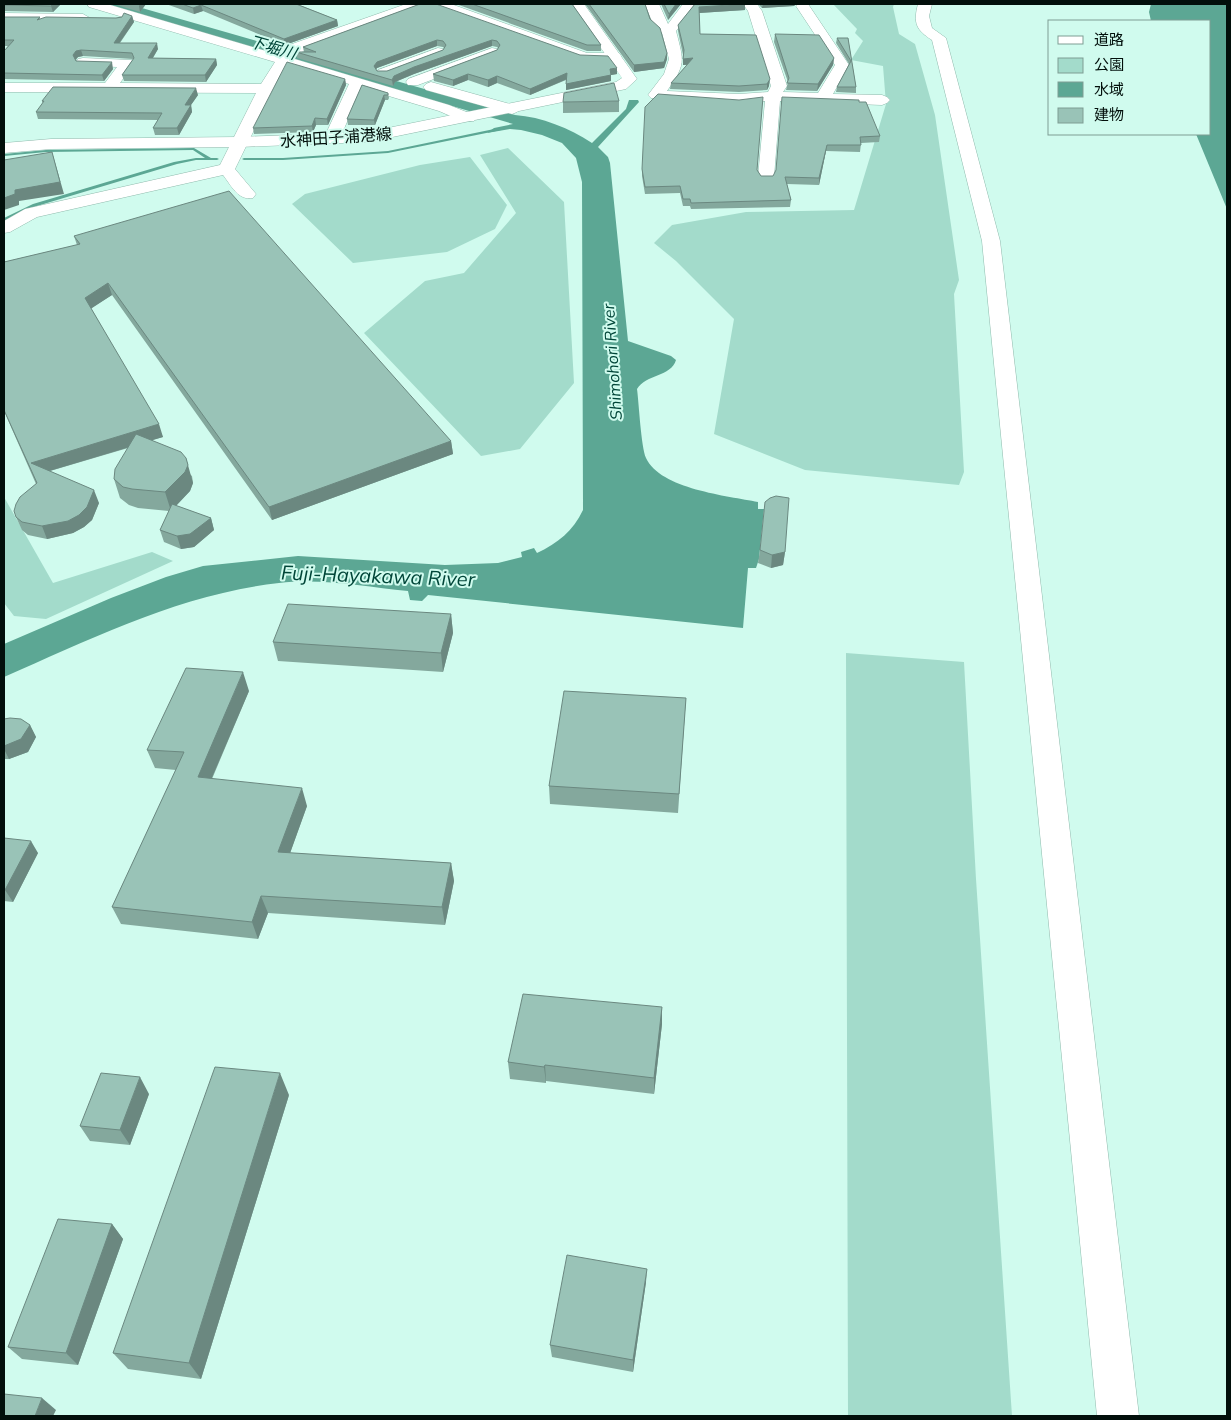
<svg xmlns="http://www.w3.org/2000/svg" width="1231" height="1420" font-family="Mulish,'Noto Sans JP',sans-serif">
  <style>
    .green { fill: #a3dbcb }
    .water { fill: #5ca794 }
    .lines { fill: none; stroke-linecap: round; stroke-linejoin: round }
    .stream { fill: #5ca794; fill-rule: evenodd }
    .minor-casing { stroke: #90baad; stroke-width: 1 }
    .major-casing { stroke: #90baad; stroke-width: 1 }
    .minor { fill: #fff; fill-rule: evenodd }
    .major { fill: #fff; fill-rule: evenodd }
    .wall { fill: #84a89d; fill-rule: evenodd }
    .shaded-wall { fill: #6b8880 }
    .building { fill: #99c3b7; stroke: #6b8880; fill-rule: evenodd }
    .labels { text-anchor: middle; stroke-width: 4; stroke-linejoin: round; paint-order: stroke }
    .far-water-label { font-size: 16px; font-style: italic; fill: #004538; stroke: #d0fbee }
    .far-street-label { font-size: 16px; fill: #020f0b; stroke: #d0fbee }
    .water-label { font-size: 20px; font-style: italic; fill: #004538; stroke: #d0fbee }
  </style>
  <rect width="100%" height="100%" fill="#d0fbee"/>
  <path class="green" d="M833 4H894L893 7 899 34 915 44 935 115 959 280 954 294 964 472 959 485 805 470 714 434 734 319 676 261 654 243 672 225 746 212 854 210 886 104 883 66 851 60 863 41 855 33 857 29Z
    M508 148 564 202 574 383 520 449 481 456 364 333 425 281 464 273 516 213 480 155Z
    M470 157 507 205 495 229 447 252 353 263 292 204 305 194 420 165Z
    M4 497 53 583 152 552 173 561 46 619 14 616 4 603Z
    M846 653 964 662 976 879 1012 1416H848Z"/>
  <path class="water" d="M104 4H128L515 115C542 117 569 128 592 143L626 109 629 100H638L639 102 598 147 608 157 610 163 628 341 671 356 676 360C671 377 646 374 637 389 639 404 641 446 646 458 660 489 728 496 758 502V509H764L759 559 756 568H748L743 628 428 595 422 601 410 600 408 591C366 587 322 578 279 583 181 594 93 638 4 677V644L111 598 166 577 203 566 298 556 445 565 498 563 522 557 521 552 534 548 537 553C558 543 573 531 583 510L582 182 576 158 562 143 542 135 521 130 510 129 487 133 494 128 513 124Z
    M1151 4H1227V209L1196 134H1210V21H1151L1149 12Z"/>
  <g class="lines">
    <path class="stream" d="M499 128 501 129V130L388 153 283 160H244L242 159 244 158H283L388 151Z
      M194 148 211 158H217L219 159 217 160H196L177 164 37 206 4 221V218L33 204 174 162 196 158H205L193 150 46 152 4 156V154L46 150Z"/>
    <defs>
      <path id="minor" d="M87 4H107L273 53 292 44 406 4H425L423 7 288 57 449 105 474 115 476 118 474 121H462L439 111 362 88 339 140 337 143H325L323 140 349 84 287 66 274 89 235 169 256 194 253 198C238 201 231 185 223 175L37 217 10 232 4 233V221L25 209 220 165 256 93 4 92V83H105L117 67 78 65 76 62 78 59 83 58 132 60 134 63 120 83 261 84 275 62 89 7Z
        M432 4H451L587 53H619L621 56 619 59 614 60H581L434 7Z
        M644 4H659L668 24 683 4H697L676 31C684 62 686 64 667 91L739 94 768 92 771 86 748 11 743 4H757L762 11 787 86 783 92 818 93 835 65 796 6 798 4H808L849 65 833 94 882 95 887 97 890 100 887 103 882 105 780 101 774 177 772 181H760L758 177 765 101 739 104 651 98 648 95 664 74 669 59 662 33 652 24Z
        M918 4H932L929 16 932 28 946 38 1000 241 1139 1416H1097L982 241 932 40C916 30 913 23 918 4Z
        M4 13 83 14 90 18 83 22 4 21Z
        M438 48 443 49 445 52 443 55 388 76H378L376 73 378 70Z
        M492 48 497 49 499 52 497 55 418 85H408L406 82 408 79Z
        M431 82 517 106 520 109 517 112 512 114 426 90 423 87 426 84Z"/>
      <path id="major" d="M570 4H584L637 79 626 89 368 142 239 147 51 149 4 153V143L51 139 239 137 368 132 616 82 622 78Z"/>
    </defs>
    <use href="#minor" class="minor-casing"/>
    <use href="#major" class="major-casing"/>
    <use href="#minor" class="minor"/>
    <use href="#major" class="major"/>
  </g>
  <path class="wall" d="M4 4H61L53 12 4 11Z
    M113 4H146L140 12Z
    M166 4H298H297L337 20 338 26 285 45 203 11 194 14Z
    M420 4 617 74 611 75V81L566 90V80L530 95 497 83 488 87 468 80 453 86 434 81 433 74 497 50 498 48 497 47 492 46 414 74 395 82 393 86 297 58 296 52H304L303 47ZM437 46 443 47 444 48 443 50 387 71H377L376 70 377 68Z
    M456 4H572L601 45V51H587Z
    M585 4H645L667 59 664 68 634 72Z
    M661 4H681L668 20Z
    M695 4H745V10L699 13 700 34 756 35 769 86 767 90 739 92 670 89 671 83 687 65H683V55L678 31V25Z
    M758 4H796L794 6 762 8Z
    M132 16 134 22 120 43 158 49 153 58 216 59 217 65 206 82 124 81 122 75 133 59 83 56 78 57 76 60V61L113 69 104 81 4 79V51L8 46H4V17H40V19L116 18Z
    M775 34 834 58 833 65 817 91 786 90 788 82 774 42Z
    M837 38H848L856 87V93L836 92 837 87 849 64 836 43Z
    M345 79 346 85 328 125H316L313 132 254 134 253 128Z
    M362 85 388 93 389 98 388 100H385L375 125H348L347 119Z
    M198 95 191 105 192 112 179 135H155L153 128 158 120 38 119 36 112 43 104 42 101Z
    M619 101V112L563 113V102Z
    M859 102 880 136 879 142 861 143 860 152 826 151 819 185 787 184 791 200 790 207 691 209 690 206H683L680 193 645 194 642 176V169L757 170 761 176H773Z
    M74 236 451 441 453 454 272 520 112 295 91 308 163 437 152 440 192 476 193 483 190 491 176 506 211 518 214 530 194 547 181 549 164 542 160 530 169 511 138 508 129 505 120 498 114 479 128 448 50 471 99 503 92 520 84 527 73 533 47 539 28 535 22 530 16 517 36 484 4 411V262L77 245Z
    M760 550 785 552 783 565 771 568 758 563Z
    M451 614 453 633 443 672 278 661 273 642Z
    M249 691 212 779 307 806 290 853 451 863 454 881 445 925 268 913 258 939 121 924 112 907 176 770 155 768 147 750Z
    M686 698 678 813 550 804 549 786Z
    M4 719 30 725 36 737 28 752 9 759H4Z
    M4 838 38 853 13 902 4 901Z
    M662 1007V1024L654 1094 546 1081V1083L510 1079 508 1062Z
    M149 1094 130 1145 90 1141 80 1126Z
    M289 1095 201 1379 128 1369 113 1353Z
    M112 1224 123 1239 78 1365 22 1359 8 1347Z
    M646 1282 633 1372 552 1357 550 1345Z"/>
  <path class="shaded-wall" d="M53 4H61L53 12 51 6Z
    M140 4H146L140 12 139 6Z
    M676 4H681L668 20 669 14Z
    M745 4V10L699 13V7Z
    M763 4H796L794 6 762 8Z
    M201 5 203 11 194 14 193 8Z
    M132 16 134 22 115 49 114 43Z
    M337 20 338 26 285 45 284 39Z
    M437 40V46L377 68 374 72V66L377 62Z
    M492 40V46L414 74 395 82 393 86 392 80 394 76 414 67Z
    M157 43 158 49 149 64 148 58Z
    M81 50 83 56 78 57 74 61 73 55 76 51Z
    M667 53V59L664 68 634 72V65Z
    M693 58V64L683 65V59Z
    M834 58 833 65 817 91 818 84Z
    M216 59 217 65 206 82 205 75Z
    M112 62 113 69 104 81 102 75Z
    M617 68V74L611 75V81L566 90V84L610 69Z
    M567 73V79L530 95V89Z
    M468 74V80L453 86V80Z
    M497 76V83L488 87V80Z
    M345 79 346 85 328 125 327 119Z
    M770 79 769 86 767 90V84Z
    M196 88 198 95 186 112 185 105Z
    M384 95 385 100 375 125 374 120Z
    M191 105 192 112 179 135 177 128Z
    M315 118 316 125 313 132 312 126Z
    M827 145 826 151 819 185V178Z
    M52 152 64 194 19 201V205L4 210V198L15 190Z
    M108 283 112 295 89 310 85 298Z
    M159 424 163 437 36 475 31 463Z
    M451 441 453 454 272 520 269 507Z
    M186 458 193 483 190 491 171 511 165 492Z
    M94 490 99 503 92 520 84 527 73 533 47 539 42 526Z
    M211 518 214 530 194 547 181 549 177 536Z
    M785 552 783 565 771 568 772 555Z
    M451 614 453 633 443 672 441 653Z
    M243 672 249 691 204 796 198 777Z
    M30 725 36 737 28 752 9 759 4 749V746Z
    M302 788 307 806 284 870 278 852Z
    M31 841 38 853 13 902 5 890Z
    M451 863 454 881 445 925 442 907Z
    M261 896 268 913 258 939 252 922Z
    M662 1007V1024L654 1094V1078Z
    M545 1065 546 1081V1083L544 1067Z
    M280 1073 289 1095 201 1379 189 1363Z
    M140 1077 149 1094 130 1145 120 1130Z
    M112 1224 123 1239 78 1365 66 1353Z
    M647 1269 646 1282 633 1372V1360Z
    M42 1398 56 1410 53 1416H35Z"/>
  <path class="building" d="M4 4H53L51 6 4 5Z
    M182 4H296L337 20 284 39 201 5 193 8Z
    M420 4H436L580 55 608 56 617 68 610 69 611 75 566 84 567 73 530 89 497 76 488 80 468 74 453 80 433 74 497 50 500 45 497 41 492 40 414 67 394 76 392 80 296 52H316L303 47ZM437 40 443 41 446 45 443 50 387 71H377L374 66 377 62Z
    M472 4H572L601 45H587Z
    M589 4H645L650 19 660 28 667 53 664 62 634 65Z
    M664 4H676L669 14Z
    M695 4H745L699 7 700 34 756 35 770 79 767 84 739 86 671 83 693 58 683 59 684 50 678 25Z
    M124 13 132 16 114 43H157L148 58 216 59 205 75H122L134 58 132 53 81 50 76 51 73 55 76 61 112 62 102 75 4 73V51L14 40H4V17H40L37 20 46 17 116 18 122 17Z
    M775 34 819 35 834 58 818 84 787 83 789 78Z
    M837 38H848L856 87H837L851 61Z
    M287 62 345 79 327 119 315 118 312 126 253 128Z
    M614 83 619 101 563 102 564 93Z
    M362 85 388 93V95H384L374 120 347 119Z
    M53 87 196 88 185 105H191L177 128H153L162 113 36 112 44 101H42Z
    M658 94 739 100 763 97 757 170 761 176H773L776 170 782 97 859 100V102H866L880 136 860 137 861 145H827L819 178 785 177 791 200 691 203 690 199H683L680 186 645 187 642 169 645 107Z
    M52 152 60 182 15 190V194L4 198V160Z
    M229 191 451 441 269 507 108 283 85 298 159 424 31 463 94 490 87 507 79 515 68 521 42 526 22 522 16 517 14 511 16 504 20 497 37 483 4 410V262L80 244 74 236Z
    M136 434 181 452 186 458 188 465 185 472 165 492 132 489 123 487 114 479 115 469Z
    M776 496 789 498 785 552 772 555 760 550 765 502 770 498Z
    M172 504 211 518 190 534 177 536 160 530Z
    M288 604 451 614 441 653 273 642Z
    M186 668 243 672 198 777 302 788 278 852 451 863 442 907 261 896 252 922 112 907 184 752 147 750Z
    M564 691 686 698 679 794 549 786Z
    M10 718 21 719 30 725 21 739 4 746V719Z
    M4 838 31 841 5 890H4Z
    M523 994 662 1007 654 1078 545 1065 544 1067 508 1062Z
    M215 1067 280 1073 189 1363 113 1353Z
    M101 1073 140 1077 120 1130 80 1126Z
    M58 1219 112 1224 66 1353 8 1347Z
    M567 1255 647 1269 633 1360 550 1345Z
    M4 1394 42 1398 35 1416H4Z"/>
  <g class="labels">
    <g class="far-water-label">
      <text transform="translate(273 47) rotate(16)" y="6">下堀川</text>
      <text transform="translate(612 362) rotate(-94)" y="6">Shimohori River</text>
    </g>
    <g class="far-street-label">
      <text transform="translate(336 137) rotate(-4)" y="6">水神田子浦港線</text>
    </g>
    <g class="water-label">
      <text transform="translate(378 576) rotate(2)" y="7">Fuji-Hayakawa River</text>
    </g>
  </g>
  <rect width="1231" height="1420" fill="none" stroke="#020f0b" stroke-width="10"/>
  <rect x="1048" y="20" width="162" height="115" fill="#d0fbee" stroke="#7e9d93"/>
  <rect x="1058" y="36" width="25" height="8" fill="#ffffff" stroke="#7e9d93"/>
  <text x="1094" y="45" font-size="15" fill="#020f0b">道路</text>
  <rect x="1058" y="58" width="25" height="15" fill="#a3dbcb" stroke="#7e9d93"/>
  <text x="1094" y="70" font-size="15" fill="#020f0b">公園</text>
  <rect x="1058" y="82" width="25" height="15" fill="#5ca794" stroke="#7e9d93"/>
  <text x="1094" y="95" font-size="15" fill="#020f0b">水域</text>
  <rect x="1058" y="108" width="25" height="15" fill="#99c3b7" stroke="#7e9d93"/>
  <text x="1094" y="120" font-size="15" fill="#020f0b">建物</text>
</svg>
